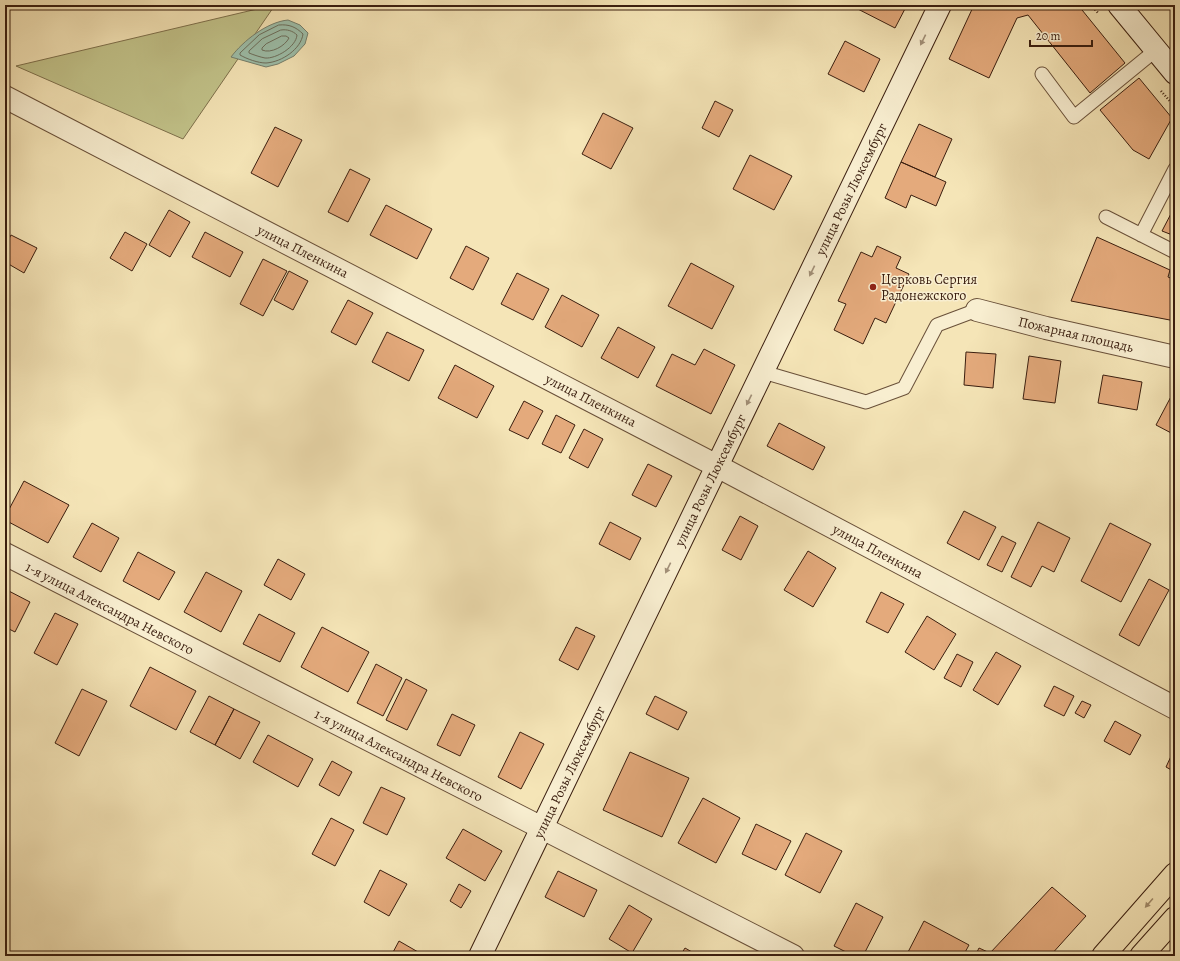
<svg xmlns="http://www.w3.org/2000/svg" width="1180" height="961" font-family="Alegreya,serif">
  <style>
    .green { fill: #c2c38a; stroke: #7e704c }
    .water { fill: #9dbfaa; stroke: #757f6c }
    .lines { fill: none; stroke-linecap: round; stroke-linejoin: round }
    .shore { stroke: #6c6e5c; stroke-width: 1 }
    .building { fill: #e4aa7c; stroke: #3a1e0f }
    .lane-casing { stroke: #695039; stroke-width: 15 }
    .street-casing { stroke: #695039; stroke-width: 24 }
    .secondary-casing { stroke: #3a1e0f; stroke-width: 24 }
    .primary-casing { stroke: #3a1e0f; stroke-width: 24 }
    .path { stroke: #3a1e0f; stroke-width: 2.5; stroke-dasharray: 1 2; stroke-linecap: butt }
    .lane { stroke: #f8eed0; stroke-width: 13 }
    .street { stroke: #f8eed0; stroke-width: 22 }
    .secondary { stroke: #f8eed0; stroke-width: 22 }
    .primary { stroke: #f5e5b7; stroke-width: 22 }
    .oneway { fill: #a29079 }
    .oneway2 { fill: #a18b6b }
    .poi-dot { fill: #8f2418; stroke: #f8eed0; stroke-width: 1.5 }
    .labels { text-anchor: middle; stroke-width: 3; stroke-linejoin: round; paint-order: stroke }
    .street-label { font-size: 14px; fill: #3a1e0f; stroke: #f8eed0 }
    .poi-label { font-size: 14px; fill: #3a1e0f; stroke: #f8eed0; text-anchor: start }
  </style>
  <rect width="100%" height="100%" fill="#f5e5b7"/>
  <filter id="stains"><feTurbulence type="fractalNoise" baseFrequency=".005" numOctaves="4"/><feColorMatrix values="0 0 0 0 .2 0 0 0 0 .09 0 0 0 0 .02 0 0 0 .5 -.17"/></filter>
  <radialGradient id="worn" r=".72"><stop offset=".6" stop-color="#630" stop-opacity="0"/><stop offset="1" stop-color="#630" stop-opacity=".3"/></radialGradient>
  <path class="green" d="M274 5H275L183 139 16 66Z"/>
  <path class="water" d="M288 20 300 25 308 33 305 44 294 56 278 64 266 67 231 57C243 41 267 22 288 20Z"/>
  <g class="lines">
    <path class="shore" d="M279 25C289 24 296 27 303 34 301 49 282 62 266 63 258 63 247 59 240 55V53L259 35Z
      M281 30C287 29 293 31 297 35 296 47 276 59 265 58 260 57 254 55 249 53V51L262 39Z
      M282 36H286L289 38C285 46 271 54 262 50V48L266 44Z"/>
  </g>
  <path class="building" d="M850 5H907L895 28Z
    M974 5H1078L1125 63 1090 93 1028 15 1017 18 989 78 949 59Z
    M1168 5H1175V13Z
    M845 41 880 59 864 92 828 74Z
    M1139 78 1172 118 1149 159 1133 150 1100 110Z
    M715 101 733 110 719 137 702 128Z
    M603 113 633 128 611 169 582 154Z
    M919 124 952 139 935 177 901 162Z
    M275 127 302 140 278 187 251 173Z
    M750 155 792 176 774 210 733 189Z
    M901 162 946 182 936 206 911 195 906 208 885 198Z
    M350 169 370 179 348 222 328 212Z
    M386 205 432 229 417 259 370 235Z
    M1175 206V236L1162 231Z
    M169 210 190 222 170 257 149 245Z
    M125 232 147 244 132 271 110 258Z
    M205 232 243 252 230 277 192 257Z
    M11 235 37 248 24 273 5 262V246Z
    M1097 237 1170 270 1168 277 1175 280V321L1071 301Z
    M466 246 489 258 473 290 450 278Z
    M877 246 901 257 896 268 909 274 886 323 875 318 863 344 834 330 846 304 838 301 861 252 872 257Z
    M263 259 287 271 263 316 240 304Z
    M691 263 734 286 712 329 668 306Z
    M289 271 308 281 293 310 274 300Z
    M517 273 549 289 533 320 501 304Z
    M562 295 599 315 582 347 545 327Z
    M348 300 373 313 356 345 331 332Z
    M618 327 655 347 638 378 601 358Z
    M387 332 424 350 409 381 372 362Z
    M704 349 735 365 711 414 656 386 672 354 695 365Z
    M966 352 996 354 993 388 964 385Z
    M1029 356 1061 361 1055 403 1023 399Z
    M455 365 494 386 477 418 438 398Z
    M1103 375 1142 382 1137 410 1098 403Z
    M1175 389V435L1156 425Z
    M524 401 543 411 528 439 509 430Z
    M556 415 575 425 561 453 542 444Z
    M779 423 825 447 813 470 767 446Z
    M584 429 603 439 588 468 569 458Z
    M648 464 672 476 656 507 632 495Z
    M24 481 69 505 48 543 5 520V517Z
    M964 511 996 527 979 560 947 543Z
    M740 516 758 526 741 560 722 550Z
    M610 522 641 538 630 560 599 544Z
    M1038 522 1070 538 1054 572 1042 566 1031 587 1011 577Z
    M92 523 119 538 101 572 73 557Z
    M1110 523 1151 544 1121 602 1081 581Z
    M1002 536 1016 543 1002 572 987 565Z
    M808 551 836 568 813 607 784 590Z
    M138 552 175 572 159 600 123 581Z
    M278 559 305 574 291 600 264 585Z
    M206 572 242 591 221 632 184 612Z
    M1149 579 1169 590 1139 646 1119 635Z
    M5 589 30 602 15 632 5 627Z
    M881 592 904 604 888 633 866 622Z
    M55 613 78 624 57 665 34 653Z
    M259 614 295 633 280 662 243 644Z
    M927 616 956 634 934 670 905 652Z
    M322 627 369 652 348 692 301 667Z
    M576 627 595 636 578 670 559 660Z
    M996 652 1021 666 998 705 973 690Z
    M957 654 973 662 961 687 944 678Z
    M376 664 402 678 383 716 357 703Z
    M150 667 196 691 176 730 130 706Z
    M406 679 427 690 407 730 386 720Z
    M1054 686 1074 696 1064 716 1044 706Z
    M82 689 107 701 79 756 55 743Z
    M209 696 234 709 215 745 190 732Z
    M655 696 687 712 678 730 646 714Z
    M1082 701 1091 705 1084 718 1075 713Z
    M234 709 260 722 240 759 215 745Z
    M452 714 475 725 460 756 437 745Z
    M1115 721 1141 735 1130 755 1104 741Z
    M520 732 544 744 521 789 498 777Z
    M268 735 313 759 298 787 253 762Z
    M630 752 689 778 662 837 603 810Z
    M1173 752 1175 753V772L1166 767Z
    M332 761 352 772 339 796 319 785Z
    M381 787 405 798 387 835 363 823Z
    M703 798 740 818 716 863 678 843Z
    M331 818 354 830 335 866 312 854Z
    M756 824 791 841 776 870 742 854Z
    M463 829 502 851 485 881 446 858Z
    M806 833 842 851 820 893 785 875Z
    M380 870 407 884 389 916 364 902Z
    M558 871 597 890 584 917 545 897Z
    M459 884 471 891 461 908 450 901Z
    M1052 887 1086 916 1050 956H975L979 948 990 953Z
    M856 903 883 917 863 956H854L834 946Z
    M629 905 652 919 632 953 609 939Z
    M924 921 969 945 963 956H906Z
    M399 941 425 956H391Z
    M685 948 699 956H680Z
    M52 951 60 956H49Z"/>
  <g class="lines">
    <defs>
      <path id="lane" d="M1042 74 1074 117 1156 50
        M1106 217 1175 252
        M1141 235 1175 169
        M763 372 866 402 904 388 937 325 977 310"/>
      <path id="street" d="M5 97 717 466 1175 708
        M977 310 1046 328 1175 357
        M5 554 793 956"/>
      <path id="secondary" d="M1119 5 1175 73
        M480 956 940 5"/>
      <path id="primary" d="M1103 956 1175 874
        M1141 956 1175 918"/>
    </defs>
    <use href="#lane" class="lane-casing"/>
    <use href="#street" class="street-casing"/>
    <use href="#secondary" class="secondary-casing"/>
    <use href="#primary" class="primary-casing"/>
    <path class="path" d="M1091 5 1099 14
      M1161 91 1175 107"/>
    <use href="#lane" class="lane"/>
    <use href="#street" class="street"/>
    <use href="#secondary" class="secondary"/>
    <use href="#primary" class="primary"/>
  </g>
  <defs><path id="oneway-solid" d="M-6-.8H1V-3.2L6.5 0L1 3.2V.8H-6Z"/></defs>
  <g class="oneway">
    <use href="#oneway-solid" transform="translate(923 40) rotate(116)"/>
    <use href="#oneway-solid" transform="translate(812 271) rotate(116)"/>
    <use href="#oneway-solid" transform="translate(749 400) rotate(116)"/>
    <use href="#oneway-solid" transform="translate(668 568) rotate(116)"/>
  </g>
  <use class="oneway2" href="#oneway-solid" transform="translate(1149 903) rotate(131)"/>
  <circle class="poi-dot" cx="873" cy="287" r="4"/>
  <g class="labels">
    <g class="street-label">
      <text transform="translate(851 189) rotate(-64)" y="5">улица Розы Люксембург</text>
      <text transform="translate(303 251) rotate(27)" y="5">улица Пленкина</text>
      <text transform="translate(1076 334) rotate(13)" y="5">Пожарная площадь</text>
      <text transform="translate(591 400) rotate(27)" y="5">улица Пленкина</text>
      <text transform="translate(710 480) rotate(-64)" y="5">улица Розы Люксембург</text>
      <text transform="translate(878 551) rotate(28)" y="5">улица Пленкина</text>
      <text transform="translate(110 608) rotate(27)" y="5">1-я улица Александра Невского</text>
      <text transform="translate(399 755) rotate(27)" y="5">1-я улица Александра Невского</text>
      <text transform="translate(569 772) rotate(-64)" y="5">улица Розы Люксембург</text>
    </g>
    <g class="poi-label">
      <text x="881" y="284">Церковь Сергия<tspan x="881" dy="16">Радонежского</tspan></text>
    </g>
  </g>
  <rect width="1180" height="961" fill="none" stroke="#f5e5b7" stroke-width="20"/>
  <rect x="6" y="6" width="1168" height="949" fill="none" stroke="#3a1e0f" stroke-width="2"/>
  <rect x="10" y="10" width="1160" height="941" fill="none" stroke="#3a1e0f"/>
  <path d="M1030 40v6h62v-6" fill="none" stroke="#3a1e0f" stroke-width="2"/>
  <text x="1036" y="40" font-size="12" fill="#3a1e0f" stroke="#f8eed0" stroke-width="3" paint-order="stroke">20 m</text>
  <rect width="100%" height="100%" filter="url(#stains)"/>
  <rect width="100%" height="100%" fill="url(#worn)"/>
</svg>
